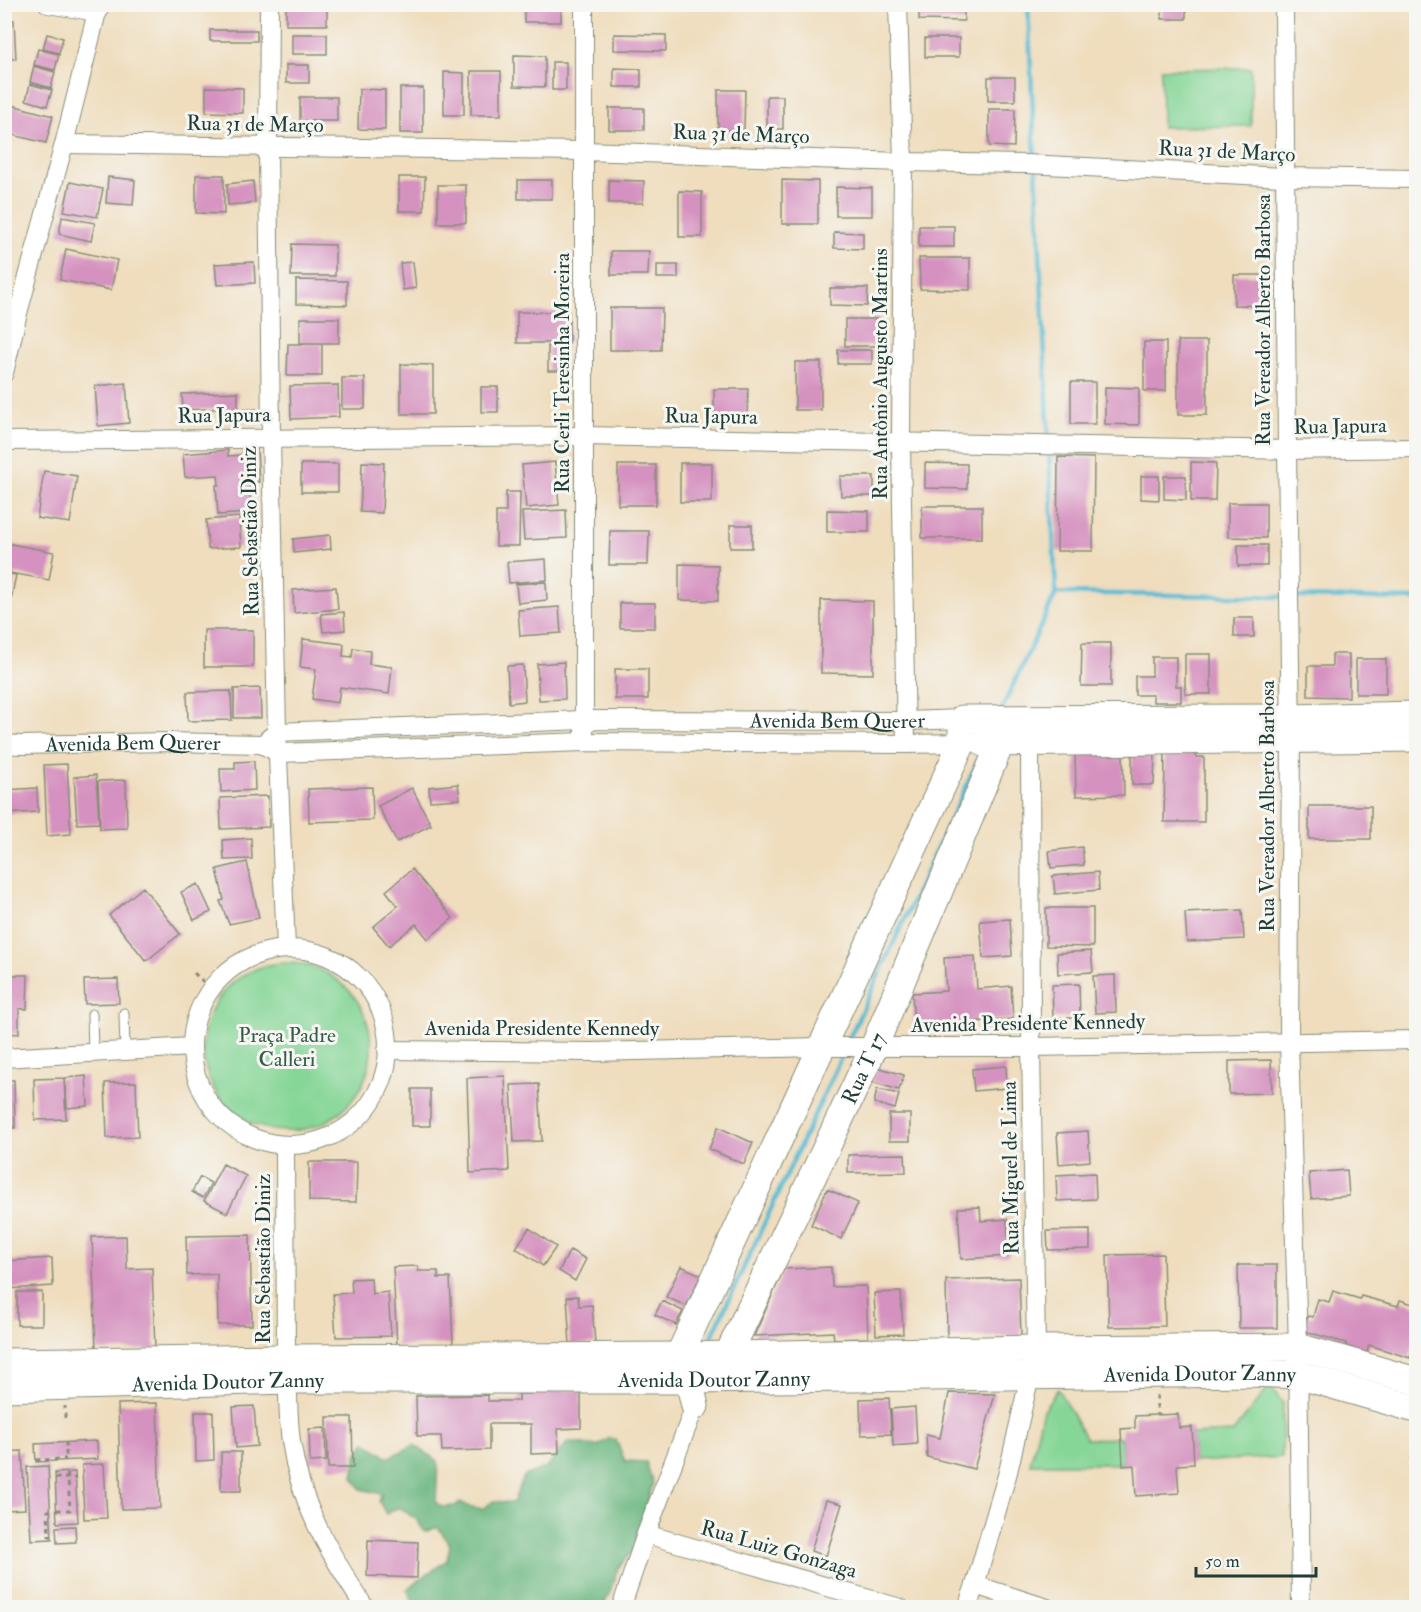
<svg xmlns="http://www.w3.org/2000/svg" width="1421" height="1612" font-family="'IM FELL Double Pica',serif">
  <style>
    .green { fill: #86d697; stroke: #528a66; stroke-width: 1.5 }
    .forest { fill: #6cb780; stroke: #467a5a; stroke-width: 1.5 }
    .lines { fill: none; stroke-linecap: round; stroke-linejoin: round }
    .stream { stroke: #54bad3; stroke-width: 4.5 }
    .building { fill: #d591bf }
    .lane-casing { stroke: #878d78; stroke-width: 11 }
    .street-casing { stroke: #878d78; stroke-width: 20 }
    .secondary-casing { stroke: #878d78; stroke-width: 29 }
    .path { stroke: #878d78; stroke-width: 3; stroke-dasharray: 4.5 4.5; stroke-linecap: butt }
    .lane { stroke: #fff; stroke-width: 9 }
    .street { stroke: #fff; stroke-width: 18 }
    .secondary { stroke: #fff; stroke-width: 27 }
    .labels { text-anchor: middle; stroke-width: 6; stroke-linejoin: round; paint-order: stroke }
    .street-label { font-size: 21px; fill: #1f3d34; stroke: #f6f6f2 }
    .park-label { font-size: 21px; fill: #345c48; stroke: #f6f6f2 }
  </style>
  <rect width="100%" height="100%" fill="#f6f6f2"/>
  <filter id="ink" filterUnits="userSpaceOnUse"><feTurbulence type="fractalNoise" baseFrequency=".0167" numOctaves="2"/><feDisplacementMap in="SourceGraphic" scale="12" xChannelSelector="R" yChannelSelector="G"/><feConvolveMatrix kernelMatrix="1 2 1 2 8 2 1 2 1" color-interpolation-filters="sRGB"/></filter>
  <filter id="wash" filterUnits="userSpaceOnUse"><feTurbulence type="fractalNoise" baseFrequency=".008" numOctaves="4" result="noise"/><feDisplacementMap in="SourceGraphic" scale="24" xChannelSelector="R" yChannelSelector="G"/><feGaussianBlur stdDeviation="1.35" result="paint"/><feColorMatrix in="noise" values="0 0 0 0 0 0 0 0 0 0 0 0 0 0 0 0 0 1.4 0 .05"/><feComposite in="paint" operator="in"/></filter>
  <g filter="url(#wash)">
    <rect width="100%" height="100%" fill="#efddbd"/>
    <path class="green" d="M1251 68V126L1162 127 1161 69Z
      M203 1047a84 84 0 1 1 168 0a84 84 0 1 1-168 0Z
      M1270 1386 1283 1403 1282 1457 1194 1462 1192 1434 1233 1432Z
      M1058 1389 1086 1439 1121 1438 1123 1464H1030L1043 1410Z"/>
    <path class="forest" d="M610 1438 616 1440 625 1461 646 1462 653 1483 632 1552 618 1568 609 1595 602 1607 416 1608 407 1589 447 1560 450 1545 438 1527 425 1532 417 1520 399 1507 386 1514 379 1501 382 1494 361 1489 353 1477 357 1454 366 1442 388 1458 414 1445 438 1461 436 1503 442 1507 455 1506 460 1502 468 1506 482 1509 494 1501 513 1503 524 1476 547 1467 568 1442 597 1446Z"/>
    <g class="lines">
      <path class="stream" d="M1028 4 1035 161
        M1036 169 1049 442
        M1056 593 1285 597
        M1293 597 1416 599
        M1002 709 1056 593 1049 451
        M847 1043 981 754
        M712 1336 844 1051"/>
    </g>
    <g id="blocks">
      <path class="building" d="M224 4H259V7H224Z
        M286 4H327V25H286Z
        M524 4H561V22H524Z
        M919 4H964V21L919 20Z
        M1162 4H1186V19H1162Z
        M5 20H14L16 59H5Z
        M210 30H257V41H210Z
        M47 34 63 38 59 53 43 49Z
        M292 34H327V54H292Z
        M614 34 666 35V51L614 50Z
        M925 38H959V57H925Z
        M38 49 59 54 55 70 34 65Z
        M514 55 545 56V87L514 86Z
        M552 62H566V90H552Z
        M286 65H309V83H286Z
        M34 66 55 72 51 88 30 82Z
        M614 68 641 69V87H614Z
        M471 71H501V115H471Z
        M444 72 464 73V115H444Z
        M988 77H1015V101H988Z
        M30 84 52 90 47 106 26 100Z
        M206 87 243 88V113L206 112Z
        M400 88H423V133H400Z
        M359 89 385 90V130L358 129Z
        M718 90H745L744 130H718Z
        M767 96H783V129H767Z
        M300 97H337V121H300Z
        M8 104 53 116 46 143 4 133V116Z
        M609 108H644V130H609Z
        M989 109H1015L1014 147 989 146Z
        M196 175H224V214L196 213Z
        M108 177 135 180 133 205 106 203Z
        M399 177H425L424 211H399Z
        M518 180H552V199H518Z
        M609 180 644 181 643 203H609Z
        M782 180 818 181V224H782Z
        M253 181 255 203 228 205 227 184Z
        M70 182 103 189 97 217 64 211Z
        M438 185H466V223H438Z
        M836 187 872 188V216H836Z
        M679 191 702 192V237H679Z
        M62 217 95 223 91 241 59 234Z
        M919 226H954V247H919Z
        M834 232 863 233V249L834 248Z
        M292 244 335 245V276H291Z
        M66 249 117 260 111 290 60 280Z
        M611 251H649L648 275H611Z
        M919 258H970V290L920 289Z
        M254 262 255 283 217 285 215 264Z
        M413 262 416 288 403 290 400 263Z
        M657 265H678V278H657Z
        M1234 275H1262V306L1234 305Z
        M296 280 347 281V305L296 304Z
        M830 288H868L867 306 830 305Z
        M610 308H662L661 350H610Z
        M517 312H569V343H517Z
        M300 318H339V343H300Z
        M845 319H880V346H845Z
        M1178 341H1207V415H1178Z
        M1144 342H1166V391H1144Z
        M288 344H322V376H287Z
        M548 346H565V371H548Z
        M838 350H872V364H838Z
        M795 362H821V410H795Z
        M401 364 433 365V414H401Z
        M342 378H365V409H342Z
        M1071 382H1095V424H1071Z
        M126 383 129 423 98 426 95 386Z
        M338 385 339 417 291 419 290 386Z
        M481 387H498V412H481Z
        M1105 387 1139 388V425L1105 424Z
        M714 389H748L747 419H714Z
        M238 392V408L183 410 182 394Z
        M256 409 257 420 228 422 227 410Z
        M243 449H257L259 482H249L251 513 218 515 216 485H219L218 475 185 477 183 454 228 450V456L243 455Z
        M1058 457 1094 458 1093 551H1057Z
        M362 462 384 463 382 513 360 512Z
        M555 462 559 505 526 508 522 465Z
        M1191 462 1216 463 1215 501H1191Z
        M680 463H712V502H680Z
        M925 463 967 464V489L925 488Z
        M301 464H338V492H301Z
        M618 465H656V505H618Z
        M44 471 77 476 70 523 37 518Z
        M840 476H874V496H841Z
        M1141 476H1159V500L1141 499Z
        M1164 476H1186V500L1164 499Z
        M506 492H520L519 546H496V512H506Z
        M1228 503H1266V538L1228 537Z
        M922 506H982V538H922Z
        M566 510 567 538 524 540 522 512Z
        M827 510 869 511V532H827Z
        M239 517 241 547 208 549 206 520Z
        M730 525H752V548H730Z
        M610 531H649L648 565H609Z
        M330 535 331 549 294 553 293 539Z
        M6 543 54 552 49 580 4 572Z
        M1238 545H1267V566H1238Z
        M546 559 547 580 509 583 507 562Z
        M679 564 718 565V601L679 600Z
        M4 573 16 575 11 600 4 599Z
        M546 582 547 600 518 603 516 584Z
        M336 587 338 609 294 613 293 590Z
        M821 600 873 601V674L821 673Z
        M620 603H655V628H620Z
        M559 607 561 633 520 636 518 610Z
        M344 612 345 630 323 632 321 614Z
        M1234 618H1254V637H1234Z
        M204 630H253V667H204Z
        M303 639 344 644 343 656 352 657 353 648 370 651 369 664 392 667 389 694 340 687 338 703 312 699 316 669 300 667Z
        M1082 643H1111V686H1081Z
        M1185 654H1211V694H1185Z
        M1332 654H1349V697L1308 696V666H1332Z
        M1152 657H1176V686H1181V702H1153V695H1135V676H1152Z
        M1356 659H1386V694H1356Z
        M564 662 565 699 539 700 537 664Z
        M523 665 525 701 509 703 507 666Z
        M615 669H648V699H615Z
        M260 688 261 718H234V689Z
        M231 691 232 720 188 721 187 692Z
        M1111 750V755H1123L1124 795 1076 796 1075 751Z
        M1165 750H1196V757H1204V822H1164Z
        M1132 753H1155L1154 785H1132Z
        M254 761 255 790 221 792 220 769H235V762Z
        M67 764 71 834 47 836 44 765Z
        M96 775 99 823 77 824 74 777Z
        M126 780 127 828 100 829 98 781Z
        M458 784 460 799 430 801 429 787Z
        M372 787 373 820 309 822 308 789Z
        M37 788 38 812 4 814V790Z
        M412 788 431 825 397 842 378 806Z
        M268 796 269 827 221 829 220 798Z
        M1309 806H1371V839H1309Z
        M251 838 252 859 224 860 223 840Z
        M1082 847 1084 865 1051 868 1049 851Z
        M247 862 259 918 229 924 220 901 224 900 217 869Z
        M412 869 453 918 428 939 416 924 389 946 373 927 398 906 386 891Z
        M1098 872 1099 890 1055 894 1053 876Z
        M198 884 211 912 194 920 181 892Z
        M143 887 180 934 146 961 109 915Z
        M1046 908H1093V947L1046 946Z
        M1242 910 1244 939 1187 942 1185 913Z
        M1010 919 1012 956 983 958 980 921Z
        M1091 951 1093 972 1058 974 1057 953Z
        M975 956 977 989 1011 986 1013 1019 914 1026 912 993 946 991 944 958Z
        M7 975H28L27 1009H19V1034L5 1033Z
        M1115 975 1116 1012 1095 1013 1093 976Z
        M118 979 119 1003 85 1004 84 980Z
        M1079 984 1080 1018H1053L1052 985Z
        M1271 1060 1272 1093 1229 1094V1061Z
        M1006 1066 1007 1088 974 1091 972 1069Z
        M877 1067 904 1075 899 1090 872 1082Z
        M86 1076 88 1106 67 1108 65 1078Z
        M505 1076 509 1171 470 1173 467 1078Z
        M64 1078 66 1119 35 1120 34 1079Z
        M4 1080H14L15 1128H4Z
        M136 1082 138 1137 107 1138 105 1083Z
        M539 1084 542 1141 514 1142 511 1085Z
        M412 1089H430V1126H412Z
        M877 1089 899 1094 895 1109 874 1103Z
        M889 1114H910V1141H889Z
        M718 1127 753 1143 744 1164 709 1149Z
        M1088 1131 1090 1161 1059 1164 1057 1133Z
        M905 1154 906 1172 848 1173V1155Z
        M309 1162H357L356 1202 309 1201Z
        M223 1164 246 1176 227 1213 204 1201Z
        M1347 1170 1349 1196 1311 1199 1309 1173Z
        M1095 1173 1096 1199 1057 1201 1056 1175Z
        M200 1177 211 1183 203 1198 192 1192Z
        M827 1189 858 1203 841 1239 811 1225Z
        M980 1207 981 1221 1007 1219 1009 1256 961 1259 958 1208Z
        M529 1228 556 1247 543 1266 516 1248Z
        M1090 1230V1249L1048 1250 1047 1231Z
        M250 1235 252 1325H218L217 1274 187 1275 186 1236Z
        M126 1236 127 1269 152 1268 155 1349 96 1351 92 1237Z
        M570 1250 586 1259 575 1281 559 1271Z
        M1163 1254 1165 1326 1109 1327 1107 1255Z
        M52 1258 53 1286 7 1289 6 1261Z
        M1238 1265H1277V1328H1239Z
        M418 1266V1271H438V1278H450L453 1344 397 1346 393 1267Z
        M681 1266 701 1275 686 1306 666 1297Z
        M831 1267 832 1287 866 1286 868 1338 834 1339 833 1332 754 1336 784 1269Z
        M371 1278 372 1294 388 1292 391 1336 336 1337 333 1294 352 1293 351 1279Z
        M1019 1278 1021 1336 947 1338 946 1280Z
        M1333 1291 1360 1299 1361 1296 1398 1306 1400 1300 1416 1305V1335L1410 1358 1369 1345 1367 1353 1346 1346V1343L1304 1331 1308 1316 1313 1317 1318 1299 1329 1302Z
        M17 1292H42V1325H17Z
        M901 1292 903 1334 876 1335 874 1293Z
        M578 1296 579 1306 592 1305 595 1343 570 1345 567 1297Z
        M662 1301 683 1311 676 1325 655 1315Z
        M581 1390V1428L558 1429 559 1453 531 1454V1424H489V1450L442 1451 441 1436H417L416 1396 488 1395V1401H519V1394H530V1391Z
        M949 1393 995 1394 974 1469 927 1457 926 1435 940 1438Z
        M889 1398 891 1434 861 1435 860 1399Z
        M157 1403 160 1508 121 1509 118 1404Z
        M254 1406 257 1446 236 1448 233 1407Z
        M915 1407 917 1444 893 1446 891 1409Z
        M195 1412H213L214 1460 196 1461Z
        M1178 1414 1179 1428 1192 1427 1194 1464 1177 1465 1179 1493 1136 1496 1134 1465 1123 1466 1121 1429 1135 1428V1416Z
        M327 1417H352L353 1468H328Z
        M325 1428 326 1461 310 1462 309 1429Z
        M97 1441 98 1459 36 1462 35 1444Z
        M1416 1443V1459L1411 1458Z
        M22 1451 25 1509 5 1510 4 1452Z
        M221 1452H241V1491H221Z
        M104 1464 107 1518 84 1519 82 1465Z
        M48 1466 52 1539 31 1540 27 1467Z
        M75 1472 78 1522 57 1523 55 1473Z
        M826 1500 842 1504 826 1556 811 1551Z
        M75 1526 76 1542 57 1543 56 1527Z
        M368 1540 418 1542 417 1578 367 1576Z"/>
    </g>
  </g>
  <g filter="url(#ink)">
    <use href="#blocks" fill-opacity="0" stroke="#878d78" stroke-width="1.5"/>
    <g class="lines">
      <defs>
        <path id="lane" d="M124 1013 125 1051
          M92 1014 93 1053"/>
        <g id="street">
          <path d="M48 4 98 12"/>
          <path d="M269 4 268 147 271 437 277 732 286 948"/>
          <path d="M898 4 903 162 901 443 906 744"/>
          <path d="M1284 4 1287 450 1291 740 1289 1042 1298 1347 1301 1608"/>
          <path d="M64 144 584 151 903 162 1027 164 1285 177 1416 179"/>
          <path d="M4 373 17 317 64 144 99 4"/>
          <path d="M4 441 584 436 1287 450 1416 448"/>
          <path id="s1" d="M268 739 277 732 584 720 906 721 962 719"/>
          <path d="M584 742V4"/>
          <path id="s2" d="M4 744 20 745 167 742 261 744 279 753 584 742 906 744 962 743"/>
          <circle cx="290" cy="1047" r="98"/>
          <path d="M387 1050 591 1052 822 1047H1031L1416 1040"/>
          <path d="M4 1058 192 1047"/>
          <path d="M285 1145 286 1358C289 1386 287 1413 291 1441 300 1506 330 1553 365 1608"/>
          <path d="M646 1534 900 1608"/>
          <path d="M975 1585 1047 1608"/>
          <path d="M621 1608 646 1534 695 1406"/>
          <path d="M967 1608 975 1585 1008 1472 1036 1349 1031 1047 1030 734"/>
        </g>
        <g id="secondary">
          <path d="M984 743 1416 738"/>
          <path d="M4 1362 286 1358 679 1356 1036 1349 1298 1347 1416 1381"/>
          <path id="s3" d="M721 1368 728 1355 874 1047 1001 742V719"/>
          <path id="s4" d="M4 1388 289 1380H689L1250 1373 1298 1375 1416 1409"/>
          <path d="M695 1406 689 1380 679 1356 962 743V719L1291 718 1416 715"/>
        </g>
      </defs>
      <use href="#lane" class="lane-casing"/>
      <use href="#street" class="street-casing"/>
      <use href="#secondary" class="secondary-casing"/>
      <path class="path" d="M194 973 211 989
        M1157 1395V1415
        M65 1418V1406
        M66 1442V1461
        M36 1460 66 1459
        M55 1478H75
        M57 1510H70L68 1478 67 1472
        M51 1511H48L49 1536H52"/>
      <use href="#lane" class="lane"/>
      <use href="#street" class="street"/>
      <use href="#secondary" class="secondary"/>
    </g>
  </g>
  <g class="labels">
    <g class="street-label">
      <text transform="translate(255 124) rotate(1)" y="7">Rua 31 de Março</text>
      <text transform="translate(741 134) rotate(2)" y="7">Rua 31 de Março</text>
      <text transform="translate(1227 151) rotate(3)" y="7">Rua 31 de Março</text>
      <text transform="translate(1263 320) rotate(-90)" y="7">Rua Vereador Alberto Barbosa</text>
      <text transform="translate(562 373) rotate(-90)" y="7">Rua Cerli Teresinha Moreira</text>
      <text transform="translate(880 374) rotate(-90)" y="7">Rua Antônio Augusto Martins</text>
      <text transform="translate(224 415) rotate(-1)" y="7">Rua Japura</text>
      <text transform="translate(711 416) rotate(1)" y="7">Rua Japura</text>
      <text transform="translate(1340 426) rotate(-1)" y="7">Rua Japura</text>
      <text transform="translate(250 531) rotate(-91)" y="7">Rua Sebastião Diniz</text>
      <text dy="7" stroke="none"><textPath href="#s1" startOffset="572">Avenida Bem Querer</textPath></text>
      <text dy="7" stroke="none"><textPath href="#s2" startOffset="129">Avenida Bem Querer</textPath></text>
      <text transform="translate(1267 806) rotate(-90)" y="7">Rua Vereador Alberto Barbosa</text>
      <text transform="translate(1028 1023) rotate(-1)" y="7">Avenida Presidente Kennedy</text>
      <text x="542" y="1035">Avenida Presidente Kennedy</text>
      <text dy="7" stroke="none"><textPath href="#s3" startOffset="332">Rua T 17</textPath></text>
      <text transform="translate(1010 1168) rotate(-91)" y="7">Rua Miguel de Lima</text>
      <text transform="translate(263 1259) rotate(-90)" y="7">Rua Sebastião Diniz</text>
      <text dy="7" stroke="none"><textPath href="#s4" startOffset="1196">Avenida Doutor Zanny</textPath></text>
      <text dy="7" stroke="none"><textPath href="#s4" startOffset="710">Avenida Doutor Zanny</textPath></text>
      <text dy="7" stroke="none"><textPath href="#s4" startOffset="224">Avenida Doutor Zanny</textPath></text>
      <text transform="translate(779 1549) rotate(16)" y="7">Rua Luiz Gonzaga</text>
    </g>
    <g class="park-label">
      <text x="287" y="1042">Praça Padre<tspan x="287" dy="24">Calleri</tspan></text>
    </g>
  </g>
  <rect width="1421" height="1612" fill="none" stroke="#f6f6f2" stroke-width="24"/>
  <path d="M1196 1567v9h120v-9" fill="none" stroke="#1f3d34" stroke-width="3"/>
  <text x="1205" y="1567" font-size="18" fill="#1f3d34" stroke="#f6f6f2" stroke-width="4.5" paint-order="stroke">50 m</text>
</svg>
